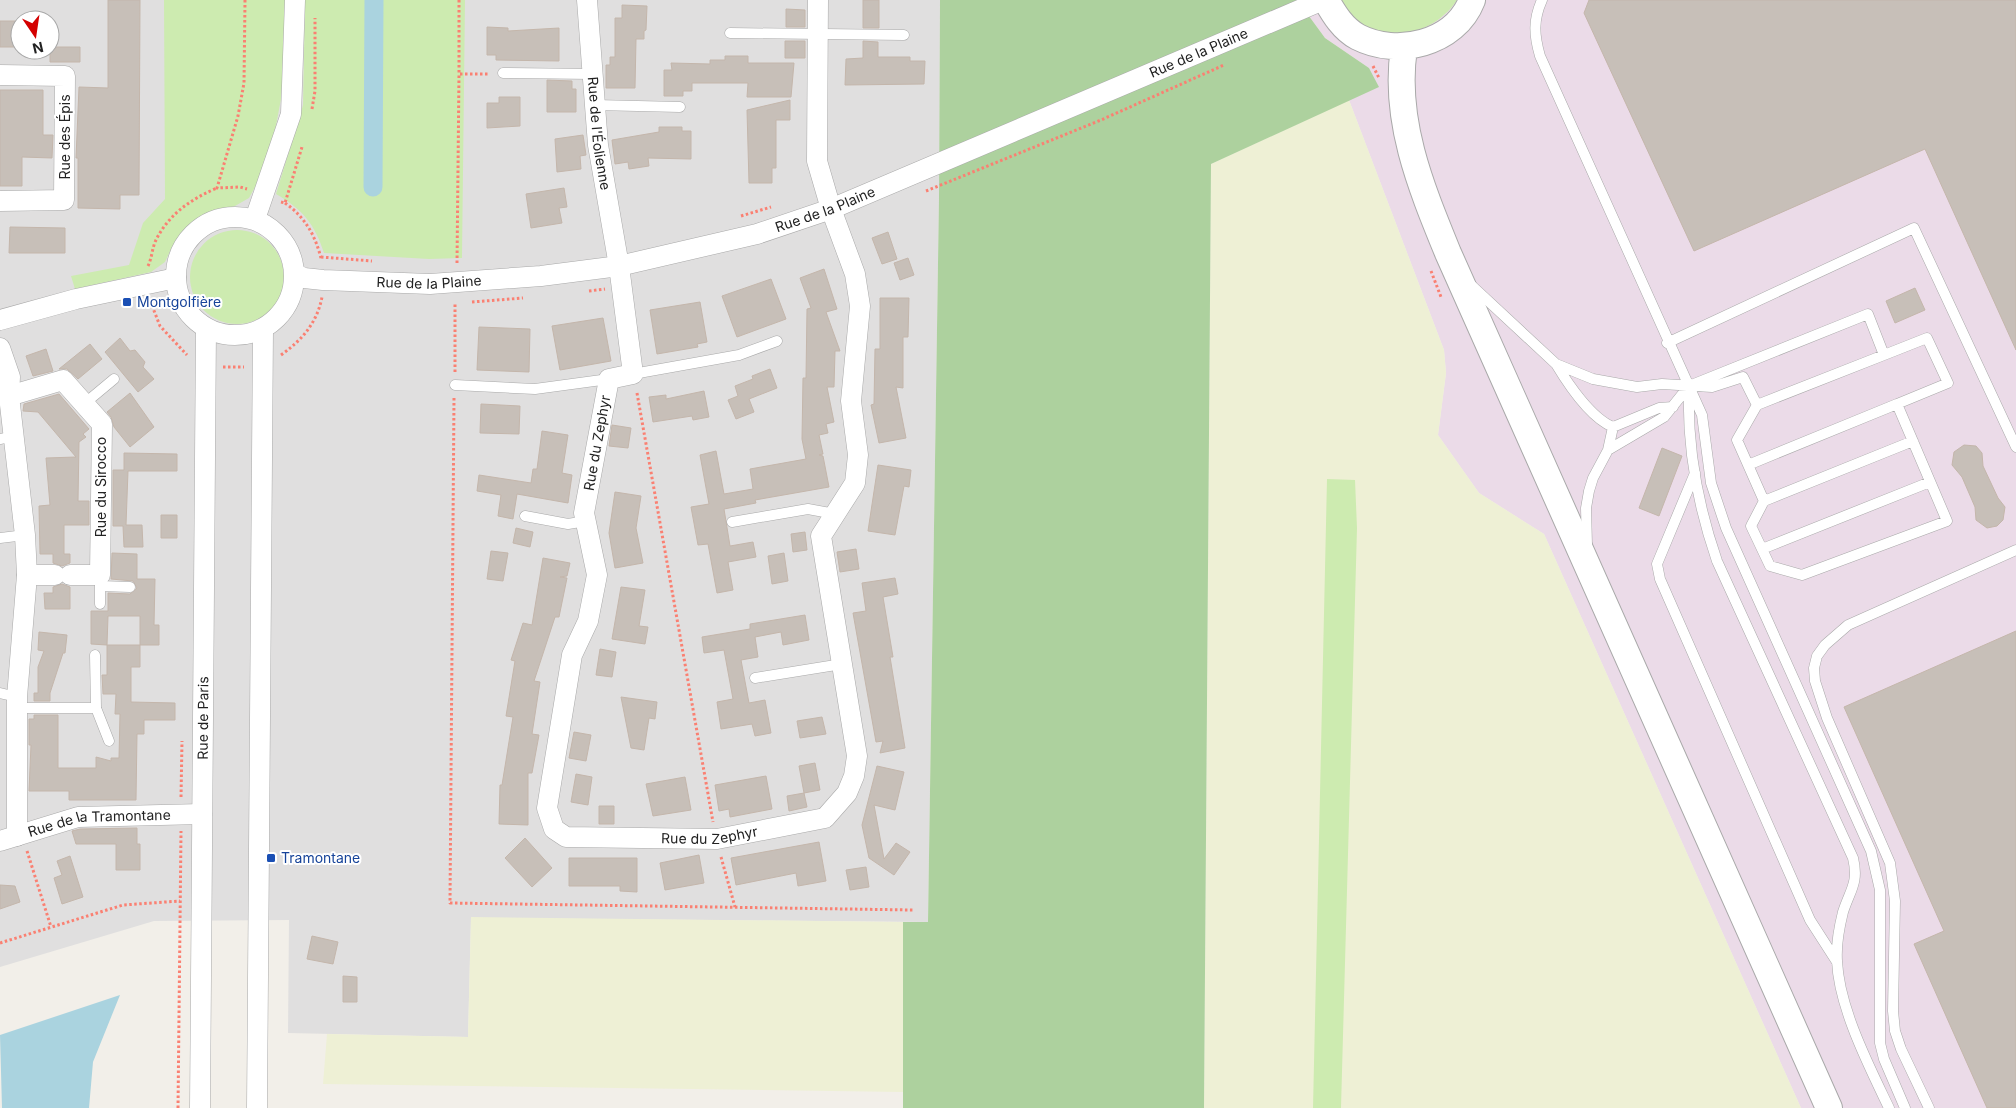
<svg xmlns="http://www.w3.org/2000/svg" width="2016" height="1108" font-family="Inter,sans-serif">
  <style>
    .residential { fill: #e0dfdf; fill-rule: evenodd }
    .industrial { fill: #ebdbe8 }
    .farmland { fill: #eef0d5 }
    .grass { fill: #cdebb0 }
    .forest { fill: #add19e }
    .water { fill: #aad3df }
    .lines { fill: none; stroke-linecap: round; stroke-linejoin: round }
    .canal { stroke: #aad3df; stroke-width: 19 }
    .building { fill: #c7bfb8; stroke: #c4b6ab }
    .service-casing { stroke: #a9a9a9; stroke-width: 11 }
    .minor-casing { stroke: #a9a9a9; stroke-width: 21 }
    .tertiary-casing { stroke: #a9a9a9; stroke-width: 28 }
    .path { stroke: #fa8072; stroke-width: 3; stroke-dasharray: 2.5 2.5; stroke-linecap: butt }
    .service { stroke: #fff; stroke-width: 10 }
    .minor { stroke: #fff; stroke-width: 20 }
    .tertiary { stroke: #fff; stroke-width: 26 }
    .transit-dot { fill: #1a4fb4; stroke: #fff; stroke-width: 2 }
    .labels { text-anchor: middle; stroke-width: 4; stroke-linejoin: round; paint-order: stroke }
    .street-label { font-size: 14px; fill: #222; stroke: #fff }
    .transit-label { font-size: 14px; fill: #164399; stroke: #fff; text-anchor: start }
  </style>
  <rect width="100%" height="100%" fill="#f2efe9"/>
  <path class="residential" d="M0 0H940L939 197 928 922 471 918 468 1037 288 1033 289 920 154 921 0 967ZM20 20H50V50H20Z"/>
  <path class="industrial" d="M1302 0H2016V1108H1801L1544 534 1479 493 1438 435 1446 373 1444 350 1349 100 1378 86 1369 68 1325 38 1306 12Z"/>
  <path class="farmland" d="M1349 100 1444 350 1446 373 1438 435 1479 493 1544 534 1801 1108H1204L1211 164Z
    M471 917 903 922V1092L323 1084 327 1034 468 1037Z"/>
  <path class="grass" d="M164 0H285L284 65 281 99 275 131 260 178 249 198 235 206 202 216 189 226 172 247 165 262 151 272 75 289 71 276 129 265 143 223 165 199Z
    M305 0H465L462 258 429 259 324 253C315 224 302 209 276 194L303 105Z
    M1338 0H1457C1436 33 1388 46 1355 20 1349 15 1343 7 1338 0Z
    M190 277a47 47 0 1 1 94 0a47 47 0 1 1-94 0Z
    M1327 479 1355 480 1357 528 1341 1108H1313Z"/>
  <path class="forest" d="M940 0H1302L1306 12 1325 38 1369 68 1379 87 1211 164 1204 1108H903V922H928L939 197Z"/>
  <path class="water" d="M120 995 93 1062 89 1108H2L0 1035Z"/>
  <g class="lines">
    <path class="canal" d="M373 187 374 0"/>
  </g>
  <path class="building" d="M108 0H140L139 195H120V209L78 208V158H76L79 87 108 88Z
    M863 0H879V28H863Z
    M1589 0H2016V350L1925 149 1694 251 1584 13Z
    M622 5 647 6 646 30 644 31V39H636L635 88H606V65H610V57H615V18H622Z
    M786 9 805 10V27H786Z
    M0 21H20V47H0Z
    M487 27 508 28V31L559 28V61L496 60V55H487Z
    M785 41H805V58H785Z
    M863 41 878 42V57H910V61H925L924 84 845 85 846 59 863 58Z
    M50 47H80V62H50Z
    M725 56H748V63H794L791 97H747L748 83H692V91H683V96H664V70H672L671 63 710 64V60H725Z
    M547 80 572 81V89H576V112H547Z
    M0 90H43V135H53L52 158 22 157V186H0Z
    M499 97H520V126L487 128V103H499Z
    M790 100V120H776V168H772V183H749L747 110Z
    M659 127H682V131H691V159L648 158 649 166 629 169 628 162 615 164 612 140 659 132Z
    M583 135 586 155 580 156 581 169 557 172 555 139Z
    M564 188 567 207 559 208 562 223 531 228 526 194Z
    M10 227 65 228V253H9Z
    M888 232 897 259 882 264 872 238Z
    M908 258 914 275 900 280 894 263Z
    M824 269 837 309 826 312 840 351H835L834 387H827L834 422 826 424 828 433 819 435 823 454 819 455 823 456 829 487 755 500 756 503 724 509 730 546 753 542 756 557 728 562 733 590 717 593 708 544 698 545 691 507 709 504 700 455 716 451 724 494 753 489 750 469 806 459 802 439 803 378H806L807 309 811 308 800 278Z
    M771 279 786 319 737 337 722 296Z
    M1915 288 1925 310 1895 323 1886 301Z
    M880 298H909L908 337H903V388L896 387 906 438 879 443 871 405 874 404 875 349H880Z
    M700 302 707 342 697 344 698 347 657 354 650 310Z
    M603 318 611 361 560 370 552 326Z
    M479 327 530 329 529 372 477 370Z
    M120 338 130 351 135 350 145 362 143 367 154 379 138 392 105 352Z
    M90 344 102 359 78 379 67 369H59Z
    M46 349 53 371 33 376 26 356Z
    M770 369 777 388 749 399 754 412 736 419 728 400 738 396 735 386 753 379 752 376Z
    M704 391 709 417 693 420 692 416 653 422 649 397 666 395V399Z
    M130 393 154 427 130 447 114 427 111 417 107 412Z
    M59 394 89 429 83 434 86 437 79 442 78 501H89V525H64V554H70V563L62 566 53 563V554H40L39 506 50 505 46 458 76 457 38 412 23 411 24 404Z
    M481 404 520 406 519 434 480 433Z
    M612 425 631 428 628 448 609 446Z
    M542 431 568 435 562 473 572 475 568 503 517 494 513 519 498 516 501 495 477 491 479 475 531 483 533 469H537Z
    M1964 445 1976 446 1982 453 1983 466 1998 498 2005 507 2003 520 1997 526 1987 528 1976 520 1975 507 1962 477 1952 465 1954 452Z
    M1662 448 1682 456 1659 516 1639 508Z
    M124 453 177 454V471H128L126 525H142L143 547H124L123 526H113V470H124Z
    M878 465 911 470 909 487 904 486 895 535 868 531Z
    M615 492 641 496 636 528 643 563 615 568 609 533Z
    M161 515H177V538H161Z
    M516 528 533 532 530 547 513 543Z
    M805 532 807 550 793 552 791 534Z
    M856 549 859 569 840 572 837 552Z
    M491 551 508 553 503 581 487 579Z
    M112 553 137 554V579H155L154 625H159V645H140V616H108L107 645 91 644V611H108V593L130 594 137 588 133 581 111 579Z
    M784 553 788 581 772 584 768 556Z
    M543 558 570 563 567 576 560 577 567 578 559 617H555L534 681 540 682 532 734 539 735 532 773H528V825L499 824 500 785H502L513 717 506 716 515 661 511 660 523 623 532 625Z
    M895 578 898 594 883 597 893 657H890L905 748 880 753 883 741 876 742 853 613 866 611 862 583Z
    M62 584 70 587V609H45L44 593H53V587Z
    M621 587 645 590 639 626 648 627 645 644 612 639Z
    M805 615 809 640 783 645 781 632 755 637 758 657 741 660 749 703 765 700 771 733 755 736 752 724 721 729 717 702 733 699 724 650 704 653 702 637 750 629V624Z
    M2016 631V1108H1987L1914 944 1944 931 1844 707Z
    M39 632 67 635 65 653H63L50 693V701H34V693H38V667L44 651 38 650Z
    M107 645H140V667H131V702L175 703V720H144V734H137L136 800H69V791H29L31 745H29V719H34V715H58V768H96V757L111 761V758H119L120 714H115L116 694H103L102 675H107Z
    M600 649 616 652 612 677 596 675Z
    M621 697 657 702 655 719 649 718 644 750 631 748Z
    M822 717 826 734 800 738 797 721Z
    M574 732 591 735 586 761 569 758Z
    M815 763 820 790 804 793 799 766Z
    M877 766 904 772 895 810 874 805 884 859 896 843 910 852 894 875 869 858 862 825Z
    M576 774 592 777 588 805 571 802Z
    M766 776 772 809 730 817 729 809 719 811 715 785Z
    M685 777 691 810 653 816 646 784Z
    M804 793 807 807 789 811 787 796Z
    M599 806H614V824H599Z
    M137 828V844H140V870H116V844H76L72 831 80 829Z
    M525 838 552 868 532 887 505 858Z
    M819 842 826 881 798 886 796 873 736 885 731 858Z
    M699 855 704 883 665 890 660 863Z
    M70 856 83 897 62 904 54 878 62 875 57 861Z
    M569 858H637V892L620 891V886H569Z
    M866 867 869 887 850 890 846 870Z
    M0 885 15 886 20 902 0 909Z
    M312 936 338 942 333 964 307 959Z
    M343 976 357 977V1002H343Z"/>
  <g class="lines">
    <defs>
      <path id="service" d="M1542 0C1533 20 1534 35 1540 56L1702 415 1711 483 1726 528 1871 851 1880 890V1043L1884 1059 1905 1108
        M730 33 904 35
        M503 73 593 74
        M595 105 680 107
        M1471 285 1556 364 1593 379 1637 387 1662 384 1712 387 1743 377 1757 405 1737 440 1764 501 1751 526 1770 566 1802 575 1947 521 1897 404 1948 383 1927 338 1884 355 1868 314 1689 386 1664 417 1608 450
        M1667 343 1914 228 2016 447
        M1556 364C1568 384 1591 418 1613 427L1659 408 1673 407
        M633 374 739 355 777 341
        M455 385 535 389 609 379
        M1689 389C1687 448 1698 506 1717 561L1853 858C1859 883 1850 890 1843 912 1839 928 1836 946 1837 961 1839 1008 1869 1066 1889 1108
        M84 404 114 379
        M1757 405 1884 355
        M0 439 14 436
        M1748 465 1897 404
        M1695 473 1657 564 1660 579 1810 920 1837 962
        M1764 501 1913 441
        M525 516 568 524 586 521
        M732 522 808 509 835 514
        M0 538 25 535
        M1587 545 1586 508 1589 491 1593 478 1608 450 1613 427
        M1762 549 1930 482
        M100 586 130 587
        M100 604V581
        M95 655 96 708
        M755 678 842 664
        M0 693 17 697
        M17 708H96L109 741
        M1929 1108 1901 1049 1895 1031 1893 1011 1895 901 1890 863 1827 718 1815 681 1814 668 1817 656 1825 645 1848 625 2016 550"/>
      <g id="minor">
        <path id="s1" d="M587 0 598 145 619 266 633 374 609 379 584 513 597 575 588 621 572 655 547 808 554 829 566 837 717 839 825 818 847 793 854 776 857 756 821 536 855 483 858 455 851 401 860 306 855 274 831 209 817 161 818 0"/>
        <path d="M0 75 65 76 64 200 0 201"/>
        <circle cx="235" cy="276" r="59"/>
        <path d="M255 219 291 114 295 0"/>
        <path id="s2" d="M295 274 304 278 323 280 430 284 541 276 619 266 757 234 831 209 1323 0"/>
        <path d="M0 320 76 299 176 278"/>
        <path d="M0 348 10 377 9 396 25 535 27 575 17 697V836"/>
        <path d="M9 396 63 380 102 424 100 575H70"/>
        <path d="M27 575H55"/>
        <path id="s3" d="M0 841 78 817 202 814"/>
        <path id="s4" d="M200 1108 206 328"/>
        <path d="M257 1108 263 329"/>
      </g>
      <path id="tertiary" d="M1326 0C1334 14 1343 29 1358 37 1397 57 1455 44 1472 0
        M1404 48C1393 120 1421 187 1448 253L1829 1108"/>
    </defs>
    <use href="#service" class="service-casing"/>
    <use href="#minor" class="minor-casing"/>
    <use href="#tertiary" class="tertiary-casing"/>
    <path class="path" d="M245 0 244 83 238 116 217 188 240 187 247 189
      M459 0V74H490
      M1373 66 1379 78
      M312 109 315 91V18
      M926 191 1101 120 1224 65
      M281 202 285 203 302 147
      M285 203C305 217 315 235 321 258
      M741 216 771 207
      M321 257 372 261
      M457 263 459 74
      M148 266C152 258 152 248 156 240 169 214 191 199 217 188
      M1431 271 1441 297
      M589 291 605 289
      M472 302 523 298
      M149 304 151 303 160 326 187 355
      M281 355C302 340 317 323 322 297
      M223 367H244
      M455 372V303
      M637 393 713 822
      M454 398 450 903 913 910
      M181 797 182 741
      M27 851 51 927
      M721 857 735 907
      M0 943 123 905 180 901
      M178 1108 181 831"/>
    <use href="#service" class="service"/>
    <use href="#minor" class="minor"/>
    <use href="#tertiary" class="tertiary"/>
  </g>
  <g class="transit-dot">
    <rect x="122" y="297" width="10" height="10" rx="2.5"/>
    <rect x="266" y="853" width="10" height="10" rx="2.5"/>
  </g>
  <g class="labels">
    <g class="street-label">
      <text dy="5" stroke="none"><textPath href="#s2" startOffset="945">Rue de la Plaine</textPath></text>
      <text dy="5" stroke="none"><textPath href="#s1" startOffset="134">Rue de l'Éolienne</textPath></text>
      <text transform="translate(65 137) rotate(-90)" y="5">Rue des Épis</text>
      <text dy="5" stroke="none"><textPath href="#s2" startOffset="540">Rue de la Plaine</textPath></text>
      <text dy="5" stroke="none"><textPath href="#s2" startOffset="135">Rue de la Plaine</textPath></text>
      <text transform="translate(597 443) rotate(-80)" y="5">Rue du Zephyr</text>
      <text transform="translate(101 487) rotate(-90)" y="5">Rue du Sirocco</text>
      <text dy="5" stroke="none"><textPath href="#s4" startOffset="390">Rue de Paris</textPath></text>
      <text dy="5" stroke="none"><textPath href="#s3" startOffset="102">Rue de la Tramontane</textPath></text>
      <text dy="5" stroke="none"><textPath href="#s1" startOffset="1021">Rue du Zephyr</textPath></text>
    </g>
    <g class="transit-label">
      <text x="137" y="307">Montgolfière</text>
      <text x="281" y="863">Tramontane</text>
    </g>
  </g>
  <g transform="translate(35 35) rotate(167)"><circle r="24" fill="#ffffff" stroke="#a7a7a7"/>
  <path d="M0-4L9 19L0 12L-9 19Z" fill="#d40000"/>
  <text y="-8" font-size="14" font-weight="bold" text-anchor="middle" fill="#222222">N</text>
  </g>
</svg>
